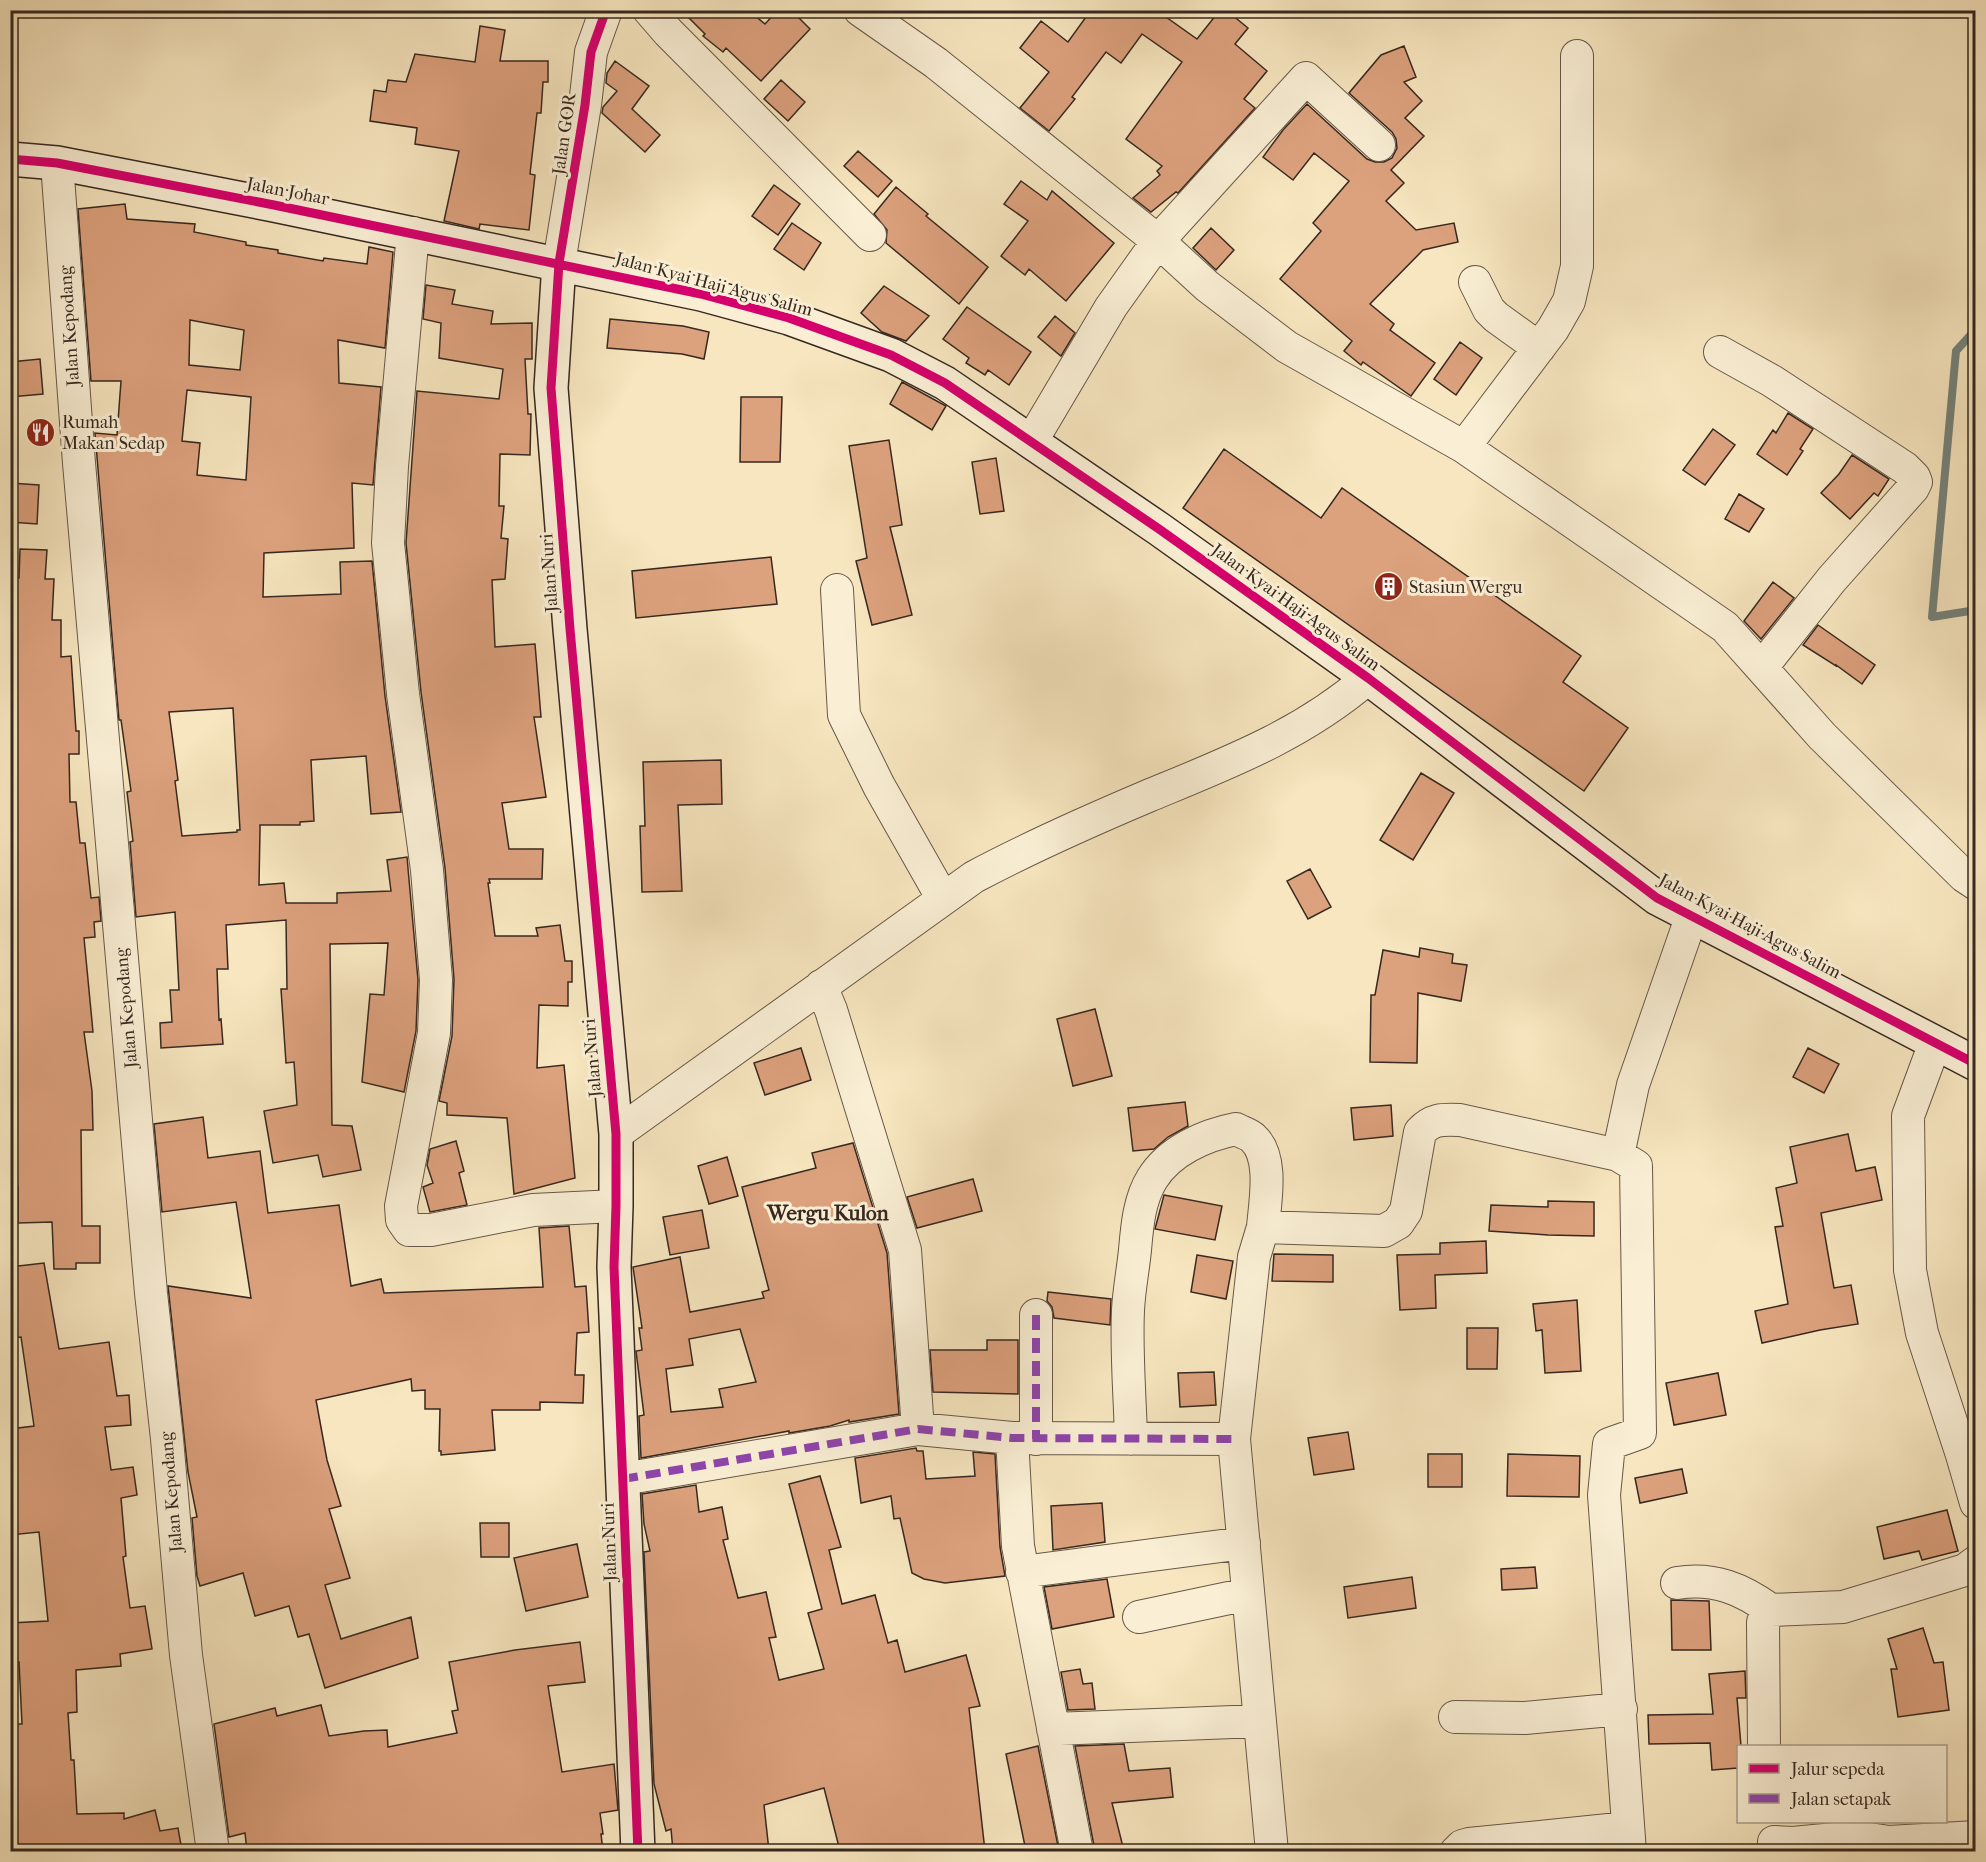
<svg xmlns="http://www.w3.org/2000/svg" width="1986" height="1862" font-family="'IM FELL French Canon',serif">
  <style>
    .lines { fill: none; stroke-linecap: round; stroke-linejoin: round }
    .stream { stroke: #75827b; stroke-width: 8 }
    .building { fill: #dca17d; stroke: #372820; stroke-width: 1.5; fill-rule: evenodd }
    .street-casing { stroke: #675848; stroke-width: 34 }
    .secondary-casing { stroke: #372820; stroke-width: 36 }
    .street { stroke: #faefd5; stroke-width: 32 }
    .secondary { stroke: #faefd5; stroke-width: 33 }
    .quiet { stroke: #8e44ad; stroke-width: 8; stroke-dasharray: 15 8; stroke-linecap: butt }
    .cycleway-casing { stroke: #faefd5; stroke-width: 13 }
    .cycleway { stroke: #d6006c; stroke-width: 9 }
    .labels { text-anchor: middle; stroke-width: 6; stroke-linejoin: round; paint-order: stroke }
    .street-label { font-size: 18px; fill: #372820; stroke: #faefd5 }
    .poi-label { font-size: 18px; fill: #372820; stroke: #faefd5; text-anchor: start }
    .quarter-label { font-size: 21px; font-weight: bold; fill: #372820; stroke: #faefd5 }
  </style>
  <rect width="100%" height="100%" fill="#f7e6bf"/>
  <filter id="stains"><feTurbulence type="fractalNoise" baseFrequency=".00333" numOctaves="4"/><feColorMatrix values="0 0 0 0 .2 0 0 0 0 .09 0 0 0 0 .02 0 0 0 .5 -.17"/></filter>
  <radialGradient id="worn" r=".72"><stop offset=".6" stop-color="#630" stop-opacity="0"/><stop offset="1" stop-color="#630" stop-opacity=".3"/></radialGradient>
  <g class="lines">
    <path class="stream" d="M1976 329 1956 351 1932 617 1976 610"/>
  </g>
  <path class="building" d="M681 10H748L765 24 778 10H791L810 29 761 81 726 48 723 52 703 36 705 34Z
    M1091 10H1160L1159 12 1197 39 1220 10H1226L1248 28 1235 44 1267 71 1244 99 1255 108 1178 193 1176 192 1151 212 1133 198 1160 175 1157 171 1162 166 1126 139 1182 62 1142 34 1121 63 1106 52 1072 97 1075 99 1049 131 1020 108 1049 72 1020 48 1041 21 1068 42Z
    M480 26 505 30 500 61H548V82H543L541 113H537L530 174 535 175 529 230 480 224 479 229 444 221 459 151 415 144 417 128 370 121 374 90 386 92 388 80 406 82 415 54 475 62Z
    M1404 46 1416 77 1404 82 1422 101 1405 118 1424 136 1391 170 1404 183 1386 201 1416 230 1454 223 1458 242 1423 250 1370 304 1394 324 1390 330 1435 363 1411 396 1363 362 1361 365 1344 351 1352 341 1280 279 1321 231 1313 223 1349 181 1314 153 1293 180 1263 157 1283 130 1307 104 1367 159 1375 162H1384L1392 158 1397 148 1396 139 1392 132 1349 93 1381 55Z
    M615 61 649 86 632 109 660 135 645 152 602 113 603 107 617 91 606 83 607 73Z
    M781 80 805 102 788 121 764 99Z
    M858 151 892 181 878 197 844 166Z
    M1021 181 1047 200 1052 191 1114 243 1066 301 1029 269 1025 275 1001 256 1028 221 1004 204Z
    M774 185 800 204 778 235 752 216Z
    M896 187 928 214 926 216 988 267 959 304 886 243 887 230 874 214Z
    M125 204 127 219 195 224 194 232 246 242V245L278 250V253L323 261 324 258 367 264 369 247 393 252 385 348 338 340 339 383 381 387 373 485 352 483 354 548 264 553 263 597 341 594 340 562 372 561 385 696 401 812 371 814 366 756 311 760 314 821 300 822V825H260V830L259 885 284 883 286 903H337V893L391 891 387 860 407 857 418 980 416 1031 404 1092 362 1082 370 994 384 995 388 943 330 944 332 1125 352 1126 361 1170 323 1177 318 1155 273 1163 264 1111 297 1105 294 1062 286 1063 281 989H287L286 920 226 925 228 969H217L219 1020 221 1019 223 1044 161 1048 160 1023 172 1022 170 990H179L175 912 136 917 130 842 133 841 127 792 131 791 121 720H119L95 433 117 435 121 381H91L78 209ZM190 320 244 330 240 370 189 365ZM187 390 251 397 246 480 197 475 200 443 182 441ZM233 708 240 830H237V832L182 836 175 781 178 780 169 712Z
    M792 223 821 243 804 270 774 249Z
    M1211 228 1234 250 1216 270 1193 248Z
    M426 285 455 290 452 304 493 311 491 324 532 323V359H525L528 414H531L530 455 500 454 499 506H504L501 538 508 539 505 579 492 580 495 647 535 644 541 717H534L546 797 502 803 509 849H543L542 879H489L490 883H488L495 936H538L536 928 560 925 565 961H572V982H568V1006L539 1005 537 1068 564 1065 575 1178 514 1194 507 1118 447 1115V1103L439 1101 452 1036 454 979 445 868 421 692 406 543 417 391 499 399 503 369 439 358 441 323 423 319Z
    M884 286 929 316 906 341 882 332 861 313Z
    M967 307 1031 352 1009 385 988 370 985 375 966 363 969 358 943 339Z
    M1055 316 1075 333 1061 356 1038 337Z
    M610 319 683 326 709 332 704 359 682 354 607 348Z
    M1460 342 1482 358 1456 395 1434 379Z
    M40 359 43 394 10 397V362Z
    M902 382 946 406 932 430 890 404Z
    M741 397H782L780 462H740Z
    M1788 413 1813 429 1800 449 1803 451 1787 475 1757 454 1773 430 1776 433Z
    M1713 429 1735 445 1705 485 1683 470Z
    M889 440 902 525 890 527 912 615 872 625 856 561 867 558 849 446Z
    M1224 449 1321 518 1342 488 1581 656 1563 682 1628 728 1584 791 1183 508Z
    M1852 455 1889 479 1878 496 1874 493 1850 519 1821 493 1839 474Z
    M996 458 1004 511 980 514 972 462Z
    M10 483 39 485 37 524 10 522Z
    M1739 494 1764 509 1749 532 1725 519Z
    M20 549 47 550 45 579H54L52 620H61V657L71 656 76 731H79V754H69L70 802H76L80 843H85L91 898 99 897 101 921 94 922 95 937 84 938 93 1032H84L92 1091 93 1130H81L82 1226H100V1263H76V1269H54L52 1222 18 1223V1186H10V578H19Z
    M771 557 777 604 636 618 632 571Z
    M1773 582 1794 598 1761 639 1744 621Z
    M1818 625 1875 665 1862 684 1836 665V666L1803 645Z
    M721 760 722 804 678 805 682 891 642 892 640 826H645L643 762Z
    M1421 773 1454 793 1413 860 1380 840Z
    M1310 869 1331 907 1308 919 1287 881Z
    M1420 948 1453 954 1452 963 1467 965 1461 1001 1418 993 1417 1063 1370 1062 1371 995H1375L1383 950 1419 957Z
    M1095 1009 1112 1076 1073 1086 1057 1019Z
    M801 1048 811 1080 765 1095 754 1063Z
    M1808 1048 1839 1064 1824 1093 1793 1077Z
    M1185 1102 1188 1126 1168 1137 1154 1149 1133 1151 1128 1108Z
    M1391 1105 1393 1136 1354 1140 1351 1108Z
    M203 1117 208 1158 260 1151 268 1213 339 1205 351 1286 381 1279 384 1293 543 1287 539 1228 569 1226 575 1287 586 1286 589 1332 577 1333 575 1375H584L583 1403 540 1402V1410H492L495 1450 441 1455V1451H439L440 1409H425V1390L412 1391 411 1379 316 1400 327 1460 341 1506 329 1509 350 1578 325 1585 341 1639 411 1617 418 1658 325 1688 309 1634 298 1637 289 1606 255 1616 243 1573 200 1586 197 1576 192 1518 197 1517 188 1472 168 1286 251 1298 236 1202 162 1212 154 1124Z
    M1848 1134 1856 1171 1875 1167 1882 1200 1821 1213 1834 1288 1851 1285 1858 1324 1820 1330 1762 1343 1755 1311 1788 1304 1775 1227 1783 1226 1776 1188 1797 1183 1790 1147Z
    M456 1141 464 1171 459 1173 467 1205 430 1212 423 1187 433 1183 427 1165 430 1149Z
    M853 1143 887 1253 899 1414 849 1422V1420L830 1426 789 1433V1431L641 1458 639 1416 644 1415 636 1351 642 1350 639 1328H642L633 1267 680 1257 690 1312 764 1298 762 1292 769 1290 742 1187 816 1168 812 1153ZM740 1329 756 1382 719 1389 723 1407 671 1412 666 1369 693 1365 689 1339Z
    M727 1157 738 1196 709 1204 698 1166Z
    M973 1179 982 1211 917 1228 907 1197Z
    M1164 1195 1222 1206 1215 1240 1155 1229Z
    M1548 1201 1594 1202V1236L1548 1235 1489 1231 1491 1205 1548 1207Z
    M702 1210 709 1248 670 1255 663 1217Z
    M1486 1241 1487 1273 1435 1275 1436 1308 1400 1310 1397 1255 1440 1254V1243Z
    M1274 1254 1333 1255V1282L1272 1281Z
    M1197 1255 1233 1261 1226 1299 1191 1292Z
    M44 1263 59 1349 109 1342 117 1396 129 1395 131 1425 105 1427 111 1470 133 1467 137 1495 121 1498 126 1556 123 1557 130 1608 145 1606 152 1649 120 1654 121 1666 76 1670 77 1712 68 1713 71 1760H74L77 1814 124 1813V1819L155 1810 160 1831 178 1828 182 1851H10V1724H22L19 1662 12 1663 10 1623 48 1621 39 1532 10 1535V1429L34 1426 21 1337 10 1338V1267Z
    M1048 1292 1111 1299 1110 1325 1054 1318 1052 1307 1047 1301Z
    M1577 1300 1581 1371 1545 1373 1542 1330 1536 1331 1533 1304Z
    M1467 1328H1498L1497 1369H1467Z
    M987 1340H1018V1394L933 1392 930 1350H987Z
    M1214 1372 1216 1405 1180 1407 1178 1373Z
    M1718 1373 1726 1415 1674 1425 1666 1383Z
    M1348 1432 1354 1469 1314 1475 1308 1438Z
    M916 1448 917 1451H923L926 1479 975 1476 973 1452 995 1454 1000 1547 1005 1576 945 1583 924 1579 912 1573 900 1518 894 1519 891 1496 861 1503 855 1458Z
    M1428 1454H1462V1487H1428Z
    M1508 1454 1580 1456 1579 1497 1507 1496Z
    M1682 1469 1687 1493 1640 1503 1635 1478Z
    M820 1476 841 1547 829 1550 842 1604 875 1595 888 1643 897 1640 905 1672 966 1655 980 1706 969 1708 985 1851H840L824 1788 764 1805 769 1851H673L671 1829 666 1831 654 1784 644 1552 650 1551 644 1524 642 1494 696 1485 699 1512 722 1507 728 1539 723 1540 738 1598 766 1592 776 1637 769 1638 779 1680 824 1669 808 1613 822 1609 789 1484Z
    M1102 1503 1105 1542 1053 1550 1051 1506Z
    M1947 1510 1958 1551 1922 1560 1919 1551 1884 1559 1877 1527Z
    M480 1523H509V1557H481Z
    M577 1544 588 1597 526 1611 514 1558Z
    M1535 1567 1537 1588 1502 1590 1501 1569Z
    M1412 1577 1416 1608 1348 1618 1344 1587Z
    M1107 1579 1114 1617 1052 1629 1044 1587Z
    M1671 1600 1709 1601 1711 1650H1672Z
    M1923 1628 1934 1663 1943 1662 1949 1710 1898 1717 1891 1669H1897L1888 1639Z
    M580 1642 585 1682 548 1686 562 1772 614 1764 618 1810 600 1813 603 1834H601L603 1851H247L245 1833 229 1837 214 1724 275 1708 277 1716 321 1705 329 1736 364 1731 387 1730 388 1747 457 1733 452 1711 458 1710 449 1662 515 1650Z
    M1080 1669 1083 1684 1092 1683 1095 1709 1068 1710 1061 1672Z
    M1745 1671 1746 1698H1737L1741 1746H1738V1768L1712 1770 1710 1743 1649 1744 1648 1715 1713 1714 1709 1674Z
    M1124 1744 1129 1771 1170 1768 1173 1797 1112 1803 1124 1851H1095L1075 1746Z
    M1038 1746 1059 1851H1026L1006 1754Z"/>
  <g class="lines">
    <defs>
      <path id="street" d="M649 10 668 32 870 235
        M860 10 936 63 1158 241 1207 286 1287 347 1464 447 1725 627 1822 736 1964 876 1976 884
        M57 163 79 463 151 1293 167 1439 186 1655 213 1852
        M413 233 392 466 388 543 403 694 427 870 436 980 434 1033 401 1206 402 1220 409 1230H431L533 1210 616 1206
        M559 263 585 105 591 52 606 10
        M1475 282 1489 310 1496 317 1539 348
        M1720 352 1772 381 1905 468 1914 477 1916 482 1913 488 1832 579 1762 667
        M1031 442 1111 307 1158 241 1306 78 1379 145
        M1464 447 1553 329 1569 301 1577 266V56
        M837 590 844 715 879 786 943 899
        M821 986 831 1010 905 1250 918 1429
        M1935 1043 1908 1116 1910 1270 1922 1333 1962 1455 1976 1503
        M616 1134 974 877C1030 847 1089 821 1148 796 1228 763 1302 735 1368 678
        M1036 1315V1439
        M1012 1438 1018 1546 1077 1852
        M1131 1439C1130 1396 1126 1352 1128 1310 1129 1290 1133 1270 1135 1250 1137 1227 1139 1200 1152 1179 1169 1151 1205 1135 1236 1129 1241 1132 1249 1134 1253 1138 1274 1157 1265 1202 1263 1227
        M623 1479 918 1429 1012 1438 1234 1439
        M1022 1572 1244 1543
        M1677 1583C1714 1577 1742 1589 1771 1610
        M1139 1617 1248 1594
        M1455 1717 1525 1718 1621 1709
        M1053 1729 1259 1721
        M1764 1746 1763 1622 1771 1610 1843 1607 1965 1570 1976 1562
        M1774 1842 1793 1843 1856 1837 1889 1842 1976 1837
        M1272 1852 1234 1439 1254 1257 1263 1227 1384 1231 1398 1223 1406 1211 1420 1132C1432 1119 1442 1119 1460 1120L1618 1155
        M1456 1852 1462 1846 1469 1844 1628 1828
        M1630 1852 1604 1495 1609 1444 1640 1433 1636 1166 1618 1155 1633 1085 1692 915"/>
      <path id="secondary" d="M10 159 57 163 274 205 701 294 789 318 891 355 945 383 1159 529 1368 678 1657 898 1976 1064
        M559 263 551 388 570 629 616 1134V1206L614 1267 638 1852"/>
    </defs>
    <use href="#street" class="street-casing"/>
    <use href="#secondary" class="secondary-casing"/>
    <use href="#street" class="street"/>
    <use href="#secondary" class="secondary"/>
    <path class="quiet" d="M1036 1315V1439
      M623 1479 918 1429 1012 1438 1234 1439"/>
    <defs>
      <path id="cycleway" d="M606 10 591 52 585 105 559 263 551 388 570 629 616 1134V1206L614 1267 638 1852
        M10 159 57 163 274 205 701 294 789 318 891 355 945 383 1159 529 1368 678 1657 898 1976 1064"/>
    </defs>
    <use href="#cycleway" class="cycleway-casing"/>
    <use href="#cycleway" class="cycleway"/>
  </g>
  <defs>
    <symbol id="restaurant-disc" viewBox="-11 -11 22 22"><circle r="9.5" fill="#8f2418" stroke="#faefd5"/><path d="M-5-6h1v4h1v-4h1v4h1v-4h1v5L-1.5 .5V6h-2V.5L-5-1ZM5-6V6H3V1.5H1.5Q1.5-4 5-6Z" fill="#fff"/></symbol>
    <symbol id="building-disc" viewBox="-11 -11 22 22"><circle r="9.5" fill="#8f2418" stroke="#faefd5"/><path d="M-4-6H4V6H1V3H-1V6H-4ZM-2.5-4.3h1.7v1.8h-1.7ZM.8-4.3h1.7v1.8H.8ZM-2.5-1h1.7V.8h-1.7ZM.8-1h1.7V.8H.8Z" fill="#fff"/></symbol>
  </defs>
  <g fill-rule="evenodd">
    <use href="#restaurant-disc" x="24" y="416" width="33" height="33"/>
    <use href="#building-disc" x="1372" y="570" width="33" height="33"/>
  </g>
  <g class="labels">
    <g class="street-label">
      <text transform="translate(564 134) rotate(-82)" y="6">Jalan GOR</text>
      <text transform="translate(288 191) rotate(11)" y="6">Jalan Johar</text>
      <text transform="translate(714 284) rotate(15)" y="6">Jalan Kyai Haji Agus Salim</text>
      <text transform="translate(69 326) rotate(-94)" y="6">Jalan Kepodang</text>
      <text transform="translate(549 573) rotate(-94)" y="6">Jalan Nuri</text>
      <text transform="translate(1296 607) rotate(36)" y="6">Jalan Kyai Haji Agus Salim</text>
      <text transform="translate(1750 926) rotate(28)" y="6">Jalan Kyai Haji Agus Salim</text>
      <text transform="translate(126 1008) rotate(-95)" y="6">Jalan Kepodang</text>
      <text transform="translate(592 1058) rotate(-95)" y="6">Jalan Nuri</text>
      <text transform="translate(171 1492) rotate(-95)" y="6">Jalan Kepodang</text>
      <text transform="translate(609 1542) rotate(-92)" y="6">Jalan Nuri</text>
    </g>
    <g class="poi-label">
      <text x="62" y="428">Rumah<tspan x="62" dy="21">Makan Sedap</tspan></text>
      <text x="1409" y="593">Stasiun Wergu</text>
    </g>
    <g class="quarter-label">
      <text x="828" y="1220">Wergu Kulon</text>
    </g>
  </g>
  <rect width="1986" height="1862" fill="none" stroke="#f7e6bf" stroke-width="36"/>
  <rect x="12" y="12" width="1962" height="1838" fill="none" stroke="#372820" stroke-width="3"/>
  <rect x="18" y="18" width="1950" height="1826" fill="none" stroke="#372820" stroke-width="1.5"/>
  <rect x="1737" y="1745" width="210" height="78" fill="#faefd5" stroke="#ac9f8d" stroke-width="1.5"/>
  <rect x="1749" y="1764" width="30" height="9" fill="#d6006c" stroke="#ac9f8d" stroke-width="1.5"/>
  <text x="1791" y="1775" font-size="18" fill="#372820">Jalur sepeda</text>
  <rect x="1749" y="1794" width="30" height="9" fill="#8e44ad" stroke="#ac9f8d" stroke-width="1.5"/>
  <text x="1791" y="1805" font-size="18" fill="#372820">Jalan setapak</text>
  <rect width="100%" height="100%" filter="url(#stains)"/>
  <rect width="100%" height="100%" fill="url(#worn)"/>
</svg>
